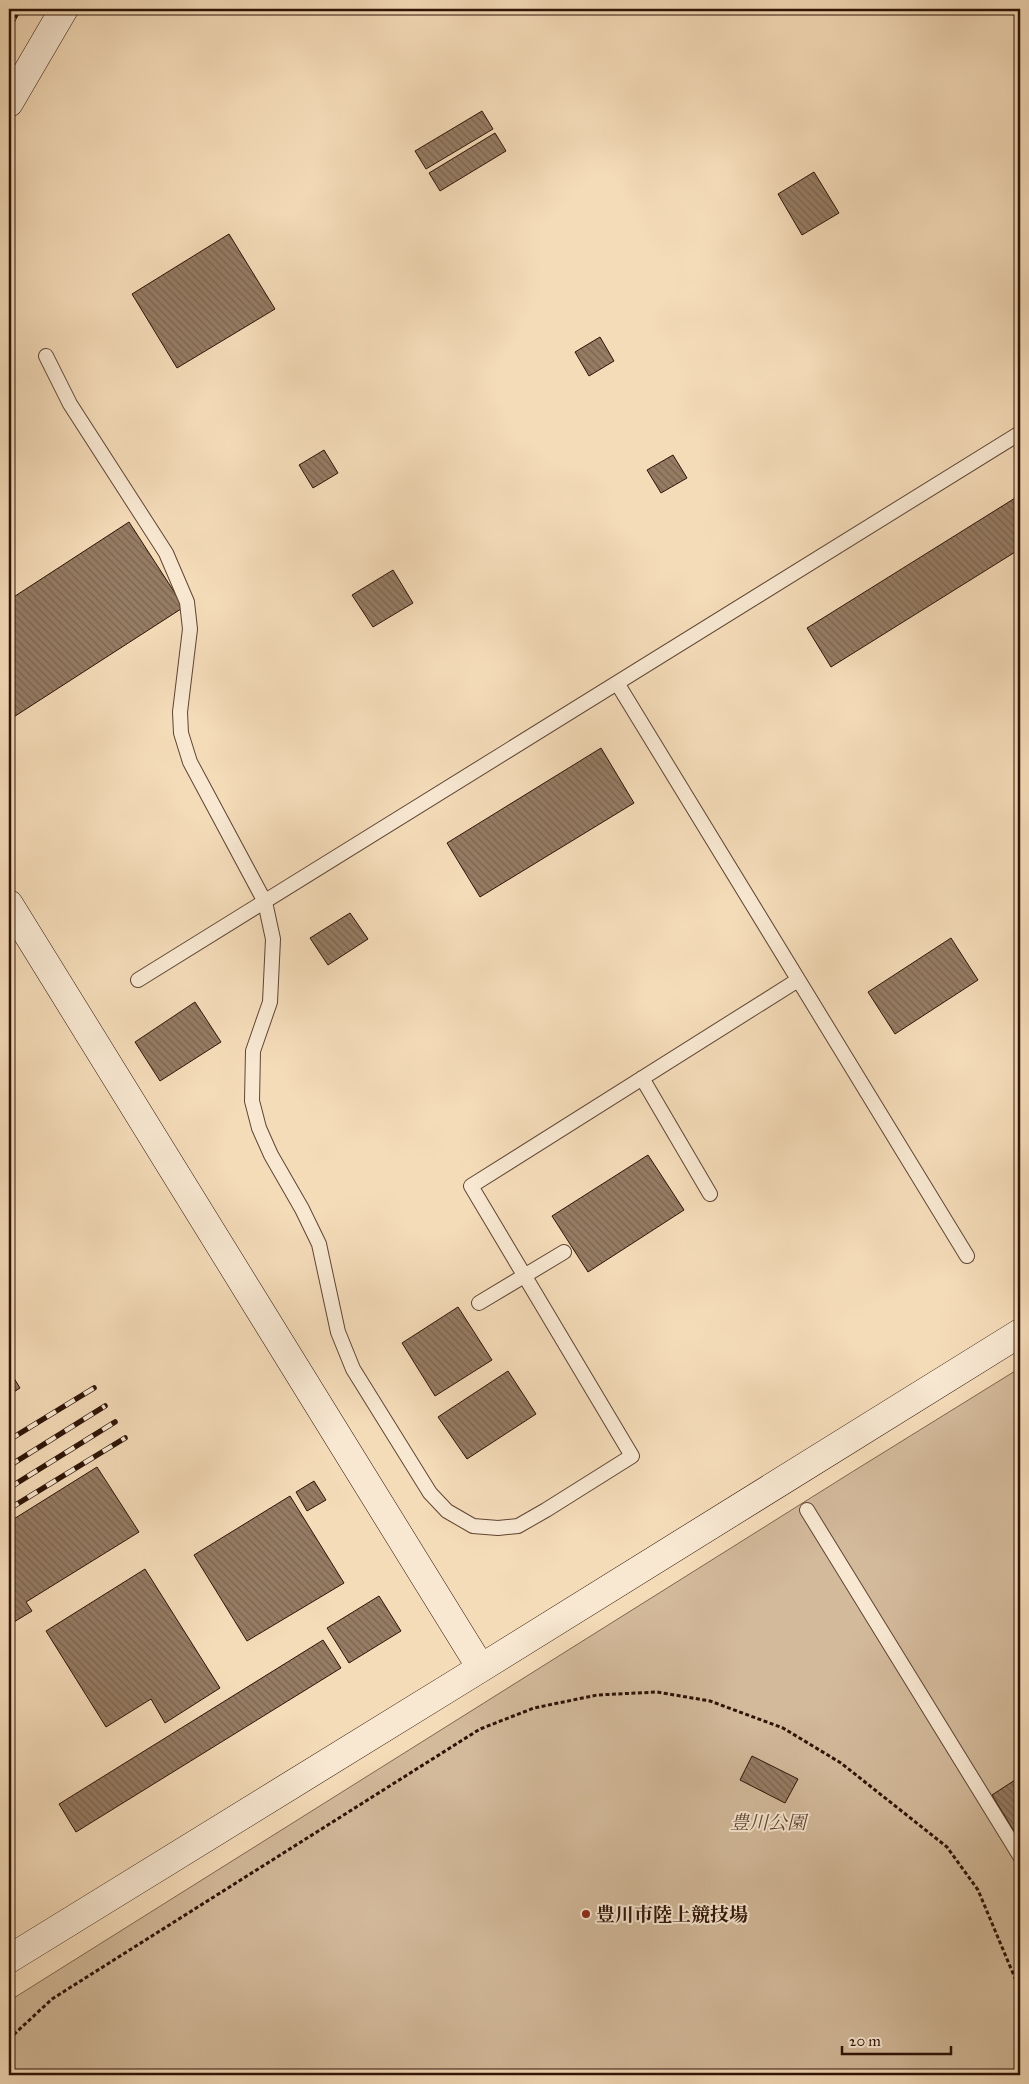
<svg xmlns="http://www.w3.org/2000/svg" width="1029" height="2084" font-family="'IM FELL Great Primer','Noto Serif JP',serif">
  <style>
    .green { fill: #d3ba9b; stroke: #806650 }
    .building { fill: url(#building-back-hatch); stroke: #2d1306 }
    .lines { fill: none; stroke-linecap: round; stroke-linejoin: round }
    .lane-casing { stroke: #5f4533; stroke-width: 16 }
    .secondary-casing { stroke: #2d1306; stroke-width: 29 }
    .path { stroke: #2d1306; stroke-width: 3; stroke-dasharray: 4 2.5; stroke-linecap: butt }
    .lane { stroke: #f8e8d2; stroke-width: 14 }
    .secondary { stroke: #f8e8d2; stroke-width: 28 }
    .rail-casing { stroke: #2d1306; stroke-width: 5.5 }
    .rail { stroke: #f8e8d2; stroke-width: 4; stroke-dasharray: 11; stroke-linecap: butt }
    .poi-dot { fill: #8f2418; stroke: #f8e8d2; stroke-width: 2 }
    .labels { text-anchor: middle; stroke-width: 4; stroke-linejoin: round; paint-order: stroke }
    .park-label { font-size: 19px; font-style: italic; fill: #5f4533; stroke: #f8e8d2 }
    .poi-label { font-size: 19px; font-weight: bold; fill: #2d1306; stroke: #f8e8d2; text-anchor: start }
  </style>
  <defs>
    <pattern id="building-back-hatch" width="6" height="6" patternUnits="userSpaceOnUse" patternTransform="scale(1.25)"><rect width="6" height="6" fill="#957c63"/><path d="M-1 5l2 2M0 0l6 6M5-1l2 2" fill="none" stroke="#7a6450"/></pattern>
  </defs>
  <rect width="100%" height="100%" fill="#f5dcb9"/>
  <filter id="stains"><feTurbulence type="fractalNoise" baseFrequency=".004" numOctaves="4"/><feColorMatrix values="0 0 0 0 .2 0 0 0 0 .09 0 0 0 0 .02 0 0 0 .5 -.17"/></filter>
  <radialGradient id="worn" r=".72"><stop offset=".6" stop-color="#630" stop-opacity="0"/><stop offset="1" stop-color="#630" stop-opacity=".3"/></radialGradient>
  <path class="green" d="M1020 1368V2075H9V2001L852 1472Z"/>
  <path class="building" d="M482 111 493 129 426 169 415 151Z
    M495 133 506 151 440 191 429 173Z
    M814 172 839 213 802 235 778 194Z
    M229 234 275 309 177 368 132 294Z
    M600 337 614 361 589 376 575 352Z
    M324 450 338 473 313 488 299 465Z
    M673 455 687 478 661 493 647 470Z
    M1020 495V549L831 667 807 628Z
    M129 522 184 607 9 720V600Z
    M393 570 413 603 373 627 352 595Z
    M601 748 634 803 480 897 447 843Z
    M350 913 368 939 328 965 310 938Z
    M951 938 978 980 895 1034 868 992Z
    M195 1002 221 1042 160 1081 135 1042Z
    M648 1155 684 1210 588 1272 552 1216Z
    M458 1307 492 1360 435 1396 402 1343Z
    M9 1370 20 1388 9 1395Z
    M508 1371 536 1414 467 1459 438 1417Z
    M97 1467 139 1532 26 1602 32 1611 9 1625V1522Z
    M314 1481 326 1500 307 1511 296 1492Z
    M290 1496 344 1583 247 1641 194 1555Z
    M145 1569 220 1688 165 1723 151 1699 106 1727 46 1631Z
    M379 1596 401 1631 349 1663 327 1628Z
    M323 1640 341 1668 76 1832 59 1804Z
    M752 1756 798 1779 785 1803 740 1780Z
    M1015 1780 1020 1788V1827L1014 1831 992 1795Z"/>
  <g class="lines">
    <defs>
      <path id="lane" d="M46 356 70 404 166 553 187 602 190 629 180 712 181 733 190 762 265 902 273 939 270 1002 253 1051 252 1101 259 1128 271 1155 302 1209 319 1244 338 1332 353 1369 430 1493 447 1511 473 1526 498 1528 518 1526 546 1510 632 1456 471 1186 798 980
        M617 683 967 1256
        M138 980 1020 433
        M642 1078 710 1194
        M479 1303 564 1252
        M807 1510 1020 1856"/>
      <path id="secondary" d="M9 103 64 9
        M9 904 481 1668
        M9 1959 481 1668 1020 1333"/>
    </defs>
    <use href="#lane" class="lane-casing"/>
    <use href="#secondary" class="secondary-casing"/>
    <path class="path" d="M9 2039 52 1999 480 1729 534 1708 597 1695 657 1692 710 1701 783 1728 841 1763 947 1847 978 1890 1020 1990"/>
    <use href="#lane" class="lane"/>
    <use href="#secondary" class="secondary"/>
    <defs>
      <path id="rail" d="M9 27 19 9
        M9 1440 94 1388
        M9 1466 105 1406
        M9 1488 115 1422
        M9 1509 125 1438"/>
    </defs>
    <use href="#rail" class="rail-casing"/>
    <use href="#rail" class="rail"/>
  </g>
  <circle class="poi-dot" cx="586" cy="1914" r="5"/>
  <g class="labels">
    <g class="park-label">
      <text x="768" y="1829">豊川公園</text>
    </g>
    <g class="poi-label">
      <text x="596" y="1921">豊川市陸上競技場</text>
    </g>
  </g>
  <rect width="1029" height="2084" fill="none" stroke="#f5dcb9" stroke-width="30"/>
  <rect x="10" y="10" width="1009" height="2064" fill="none" stroke="#2d1306" stroke-width="2.5"/>
  <rect x="15" y="15" width="999" height="2054" fill="none" stroke="#2d1306"/>
  <path d="M842 2046v8h109v-8" fill="none" stroke="#2d1306" stroke-width="2.5"/>
  <text x="849" y="2046" font-size="15" fill="#2d1306" stroke="#f8e8d2" stroke-width="4" paint-order="stroke">20 m</text>
  <rect width="100%" height="100%" filter="url(#stains)"/>
  <rect width="100%" height="100%" fill="url(#worn)"/>
</svg>
